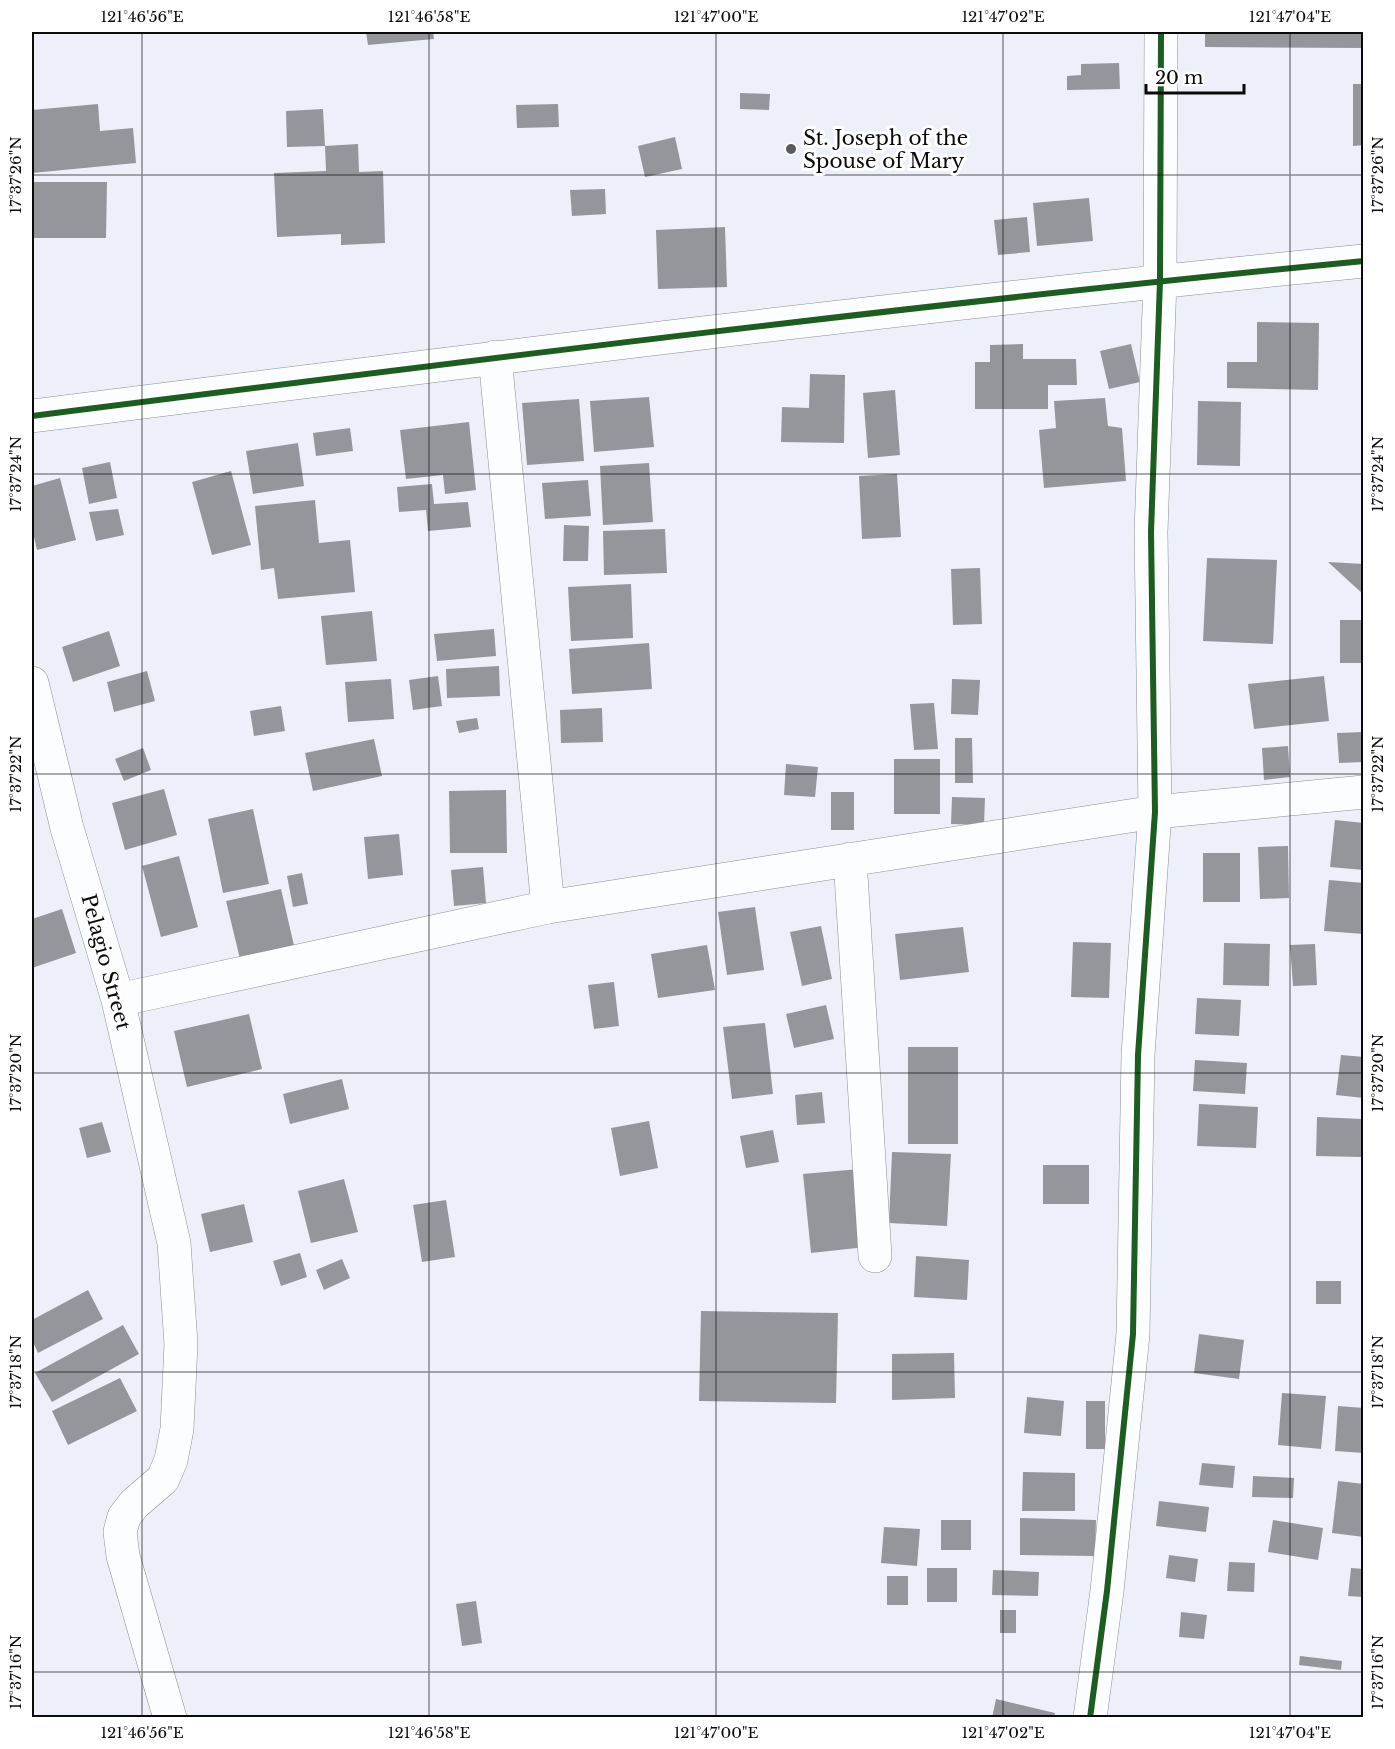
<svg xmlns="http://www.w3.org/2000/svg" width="1395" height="1749" font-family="'Libre Baskerville',serif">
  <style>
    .building { fill: #94969c }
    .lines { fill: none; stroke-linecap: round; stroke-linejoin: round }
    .minor-casing { stroke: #8d8e92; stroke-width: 34 }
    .minor { stroke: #fcfdfe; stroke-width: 33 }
    .cycleway-casing { stroke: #fff; stroke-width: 10 }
    .cycleway { stroke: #1b5e20; stroke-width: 6 }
    .ticks { fill: none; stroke: #0a0a0a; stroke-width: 1.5; stroke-opacity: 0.45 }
    .poi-dot { fill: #5a5a5e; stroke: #fff; stroke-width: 2 }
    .labels { text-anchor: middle; stroke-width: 6; stroke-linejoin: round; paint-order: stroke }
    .poi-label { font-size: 20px; fill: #0a0a0a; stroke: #fff; text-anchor: start }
    .street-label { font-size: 20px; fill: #0a0a0a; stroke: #fff }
    .neatline { fill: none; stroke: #0a0a0a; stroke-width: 2 }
    .ticks-label { font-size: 15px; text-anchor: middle; fill: #0a0a0a }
  </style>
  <rect width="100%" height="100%" fill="#eef0f9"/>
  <path class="building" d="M366 32H433L434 39 368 45Z
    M1205 32H1364V48L1205 47Z
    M1119 63 1120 89 1067 90V76L1081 75V64Z
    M1353 84H1364V145L1353 146Z
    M740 93 770 94 769 110 740 109Z
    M98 104 100 131 133 128 136 163 32 173V110Z
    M558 104 559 127 517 128 516 105Z
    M323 109 325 146 287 147 286 111Z
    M675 137 682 169 645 177 638 146Z
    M358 144 359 172 383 171 385 243 341 245V234L277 237 274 173 326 171 325 146Z
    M32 182H107L106 238H34Z
    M605 189 606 214 572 216 570 190Z
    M1089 198 1093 241 1037 246 1033 203Z
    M1027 217 1030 252 998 255 994 220Z
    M725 227 727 287 658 289 656 230Z
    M1257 322 1319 323 1318 390 1227 388V362H1257Z
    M1023 344V359H1076L1077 385H1048V409H975V362H990V345Z
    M1131 344 1140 382 1109 389 1100 351Z
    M810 374 845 375 844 443 781 442 782 407 809 408Z
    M895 390 900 455 868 458 863 393Z
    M649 397 654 447 594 452 590 401Z
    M1105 398 1108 426 1122 428 1126 481 1044 488 1039 430 1056 428 1054 401Z
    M579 399 584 461 527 465 522 403Z
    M1198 401 1241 402 1240 466 1197 465Z
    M469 422 476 490 445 494 443 475 406 479 400 430Z
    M350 428 353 451 316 456 313 433Z
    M298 443 304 486 253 494 246 451Z
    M110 462 117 498 89 504 82 468Z
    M649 463 653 522 603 525 600 466Z
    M231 471 251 545 212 555 192 482Z
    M897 474 901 537 862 539 859 476Z
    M60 478 76 540 37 550 32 528V486Z
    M588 480 591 516 545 519 542 483Z
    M432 484 434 504 468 502 471 527 428 531 426 510 399 512 397 487Z
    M315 500 319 543 350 540 355 592 278 599 274 568 261 570 255 506Z
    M118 509 124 535 96 541 89 512Z
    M564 525 589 526 588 561H563Z
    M665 529 667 573 604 575 603 531Z
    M1207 558 1277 560 1273 644 1203 641Z
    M1328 562 1364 564V595Z
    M980 568 982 624 953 625 951 569Z
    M631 584 633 638 571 641 568 587Z
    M372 611 377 661 326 665 321 616Z
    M1340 620H1364V663H1340Z
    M494 629 496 656 437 661 434 634Z
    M109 631 120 666 73 682 62 647Z
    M649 643 652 689 572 694 569 649Z
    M499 666 500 696 447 698 446 669Z
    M147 671 155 701 114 712 107 682Z
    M438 676 442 706 413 710 409 680Z
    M1324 676 1329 721 1254 729 1248 684Z
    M391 679 394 719 348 722 345 682Z
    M952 679 980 680 978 715 951 714Z
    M934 703 938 749 914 750 910 704Z
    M281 706 285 731 254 736 250 711Z
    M602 708 603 742 561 743 560 710Z
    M477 718 479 729 459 733 456 721Z
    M1364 732V762L1339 763 1337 733Z
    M955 738H972L973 783H955Z
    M374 739 382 776 313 791 305 753Z
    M1288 746 1290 777 1264 780 1262 748Z
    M143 748 151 770 124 781 115 759Z
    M894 759H940V814H894Z
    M786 764 818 767 815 797 784 795Z
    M164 789 177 835 125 850 112 803Z
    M506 790 507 853H450L449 791Z
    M831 792H854V830H831Z
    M952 797 985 798 984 825 951 824Z
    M253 809 269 884 223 893 208 819Z
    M1335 820 1364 823V870L1330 867Z
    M399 834 403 875 368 879 364 837Z
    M1288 846 1289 898 1260 899 1258 847Z
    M1203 853H1240V902H1203Z
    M179 856 198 927 161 937 142 866Z
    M483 867 486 903 454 906 451 870Z
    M302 873 308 904 293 907 287 876Z
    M1329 880 1364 883V934L1324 931Z
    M281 889 295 950 241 963 226 901Z
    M755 907 764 970 727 975 718 912Z
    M62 909 76 953 32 968V919Z
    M821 926 832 979 802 986 790 932Z
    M963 927 969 972 900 980 895 934Z
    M1073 942 1111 943 1109 998 1071 997Z
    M1224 943 1270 944 1269 986 1223 985Z
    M1315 944 1317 985 1293 986 1290 945Z
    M707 945 715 990 658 998 651 954Z
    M614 982 619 1026 594 1029 588 985Z
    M1197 998 1241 1000 1239 1036 1195 1034Z
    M826 1005 834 1039 794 1048 786 1014Z
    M249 1014 262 1069 187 1087 174 1031Z
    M765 1023 773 1094 732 1099 723 1027Z
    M908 1047H958V1144H908Z
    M1341 1055 1364 1057V1098L1336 1095Z
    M1195 1060 1247 1063 1245 1094 1193 1091Z
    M342 1079 349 1109 290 1124 283 1094Z
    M822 1092 825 1123 797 1125 795 1095Z
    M1199 1104 1258 1107 1256 1148 1197 1146Z
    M1317 1117 1362 1119 1361 1157 1316 1156Z
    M649 1121 658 1168 620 1176 611 1128Z
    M102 1122 111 1152 87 1158 79 1128Z
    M773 1130 779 1162 746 1168 740 1136Z
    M892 1152 951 1154 947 1226 889 1223Z
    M1043 1165H1089V1204H1043Z
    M859 1169 866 1247 811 1253 803 1174Z
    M344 1179 358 1232 311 1243 298 1191Z
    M446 1200 455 1257 422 1262 413 1205Z
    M244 1204 253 1242 210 1252 201 1214Z
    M300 1253 307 1277 281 1286 273 1261Z
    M916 1256 969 1260 967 1300 914 1297Z
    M342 1259 350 1278 324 1290 316 1270Z
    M1316 1281H1341V1304H1316Z
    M88 1290 103 1319 38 1353 32 1340V1320Z
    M701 1311 838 1313 836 1403 699 1401Z
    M123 1325 139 1354 52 1402 35 1373Z
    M1199 1334 1244 1340 1239 1379 1194 1373Z
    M954 1353 955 1398 892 1400V1354Z
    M120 1378 137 1411 68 1445 52 1411Z
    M1282 1393 1326 1396 1321 1449 1278 1445Z
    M1027 1397 1064 1401 1061 1436 1024 1433Z
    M1086 1401H1105V1449H1086Z
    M1338 1406 1364 1408V1453L1335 1451Z
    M1202 1463 1235 1466 1233 1488 1199 1485Z
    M1023 1472 1075 1473V1511H1022Z
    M1253 1476 1294 1478 1293 1498 1252 1497Z
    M1338 1481 1364 1484V1537L1332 1533Z
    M1159 1501 1209 1507 1206 1532 1156 1526Z
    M1020 1518 1096 1520 1095 1556 1020 1555Z
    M941 1520H971V1550H941Z
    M1273 1520 1323 1528 1318 1560 1268 1552Z
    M884 1527 920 1529 917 1566 881 1563Z
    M1169 1555 1198 1559 1195 1582 1166 1578Z
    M1229 1562 1255 1563 1254 1592 1227 1591Z
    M927 1568H957V1602H927Z
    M1351 1568 1364 1569V1597L1348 1596Z
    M993 1570 1039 1572 1038 1596 992 1595Z
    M887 1576H908V1605H887Z
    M476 1601 482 1643 462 1646 456 1604Z
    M1000 1610H1016V1633H1000Z
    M1181 1612 1207 1615 1204 1639 1179 1637Z
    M1300 1656 1342 1661 1341 1670 1299 1665Z
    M996 1699 1055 1713 1054 1718H992Z"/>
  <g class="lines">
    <defs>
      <path id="minor" d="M495 357 548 907
        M32 416C475 360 919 304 1364 261
        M32 683 67 828 118 1000 174 1243 181 1344 177 1429 171 1460 163 1479 134 1504 124 1517 120 1532 123 1556 170 1718
        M850 859 875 1256
        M118 1000 548 907 1155 812 1364 792
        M1090 1718 1107 1591 1133 1334 1138 1055 1155 812 1151 532 1160 281 1161 32"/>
    </defs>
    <use href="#minor" class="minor-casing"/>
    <use href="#minor" class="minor"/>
    <defs>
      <path id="cycleway" d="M32 416C475 360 919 304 1364 261
        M1090 1718 1107 1591 1133 1334 1138 1055 1155 812 1151 532 1160 281 1161 32"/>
    </defs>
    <use href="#cycleway" class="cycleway-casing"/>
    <use href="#cycleway" class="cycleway"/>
  </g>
  <path class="ticks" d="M142 32V1718M429 32V1718M716 32V1718M1003 32V1718M1290 32V1718M32 175H1364M32 474H1364M32 774H1364M32 1073H1364M32 1372H1364M32 1672H1364"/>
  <circle class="poi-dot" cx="791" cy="149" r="6"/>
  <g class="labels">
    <g class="poi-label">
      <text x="803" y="145">St. Joseph of the<tspan x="803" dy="23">Spouse of Mary</tspan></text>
    </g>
    <g class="street-label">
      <text transform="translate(106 962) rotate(75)" y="7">Pelagio Street</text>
    </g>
  </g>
  <rect width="1395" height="1749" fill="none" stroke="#ffffff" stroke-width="66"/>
  <path d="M1146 84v9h98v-9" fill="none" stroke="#0a0a0a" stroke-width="3"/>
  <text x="1155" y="84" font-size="18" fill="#0a0a0a" stroke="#ffffff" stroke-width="4.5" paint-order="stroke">20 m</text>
  <rect x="33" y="33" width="1329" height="1683" class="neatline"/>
  <g class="ticks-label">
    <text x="142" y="22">121°46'56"E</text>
    <text x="429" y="22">121°46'58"E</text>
    <text x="716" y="22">121°47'00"E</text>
    <text x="1003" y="22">121°47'02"E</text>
    <text x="1290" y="22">121°47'04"E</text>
    <text transform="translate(16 175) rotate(-90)" y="5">17°37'26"N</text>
    <text transform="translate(1378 175) rotate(-90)" y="5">17°37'26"N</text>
    <text transform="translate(16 474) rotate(-90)" y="5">17°37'24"N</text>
    <text transform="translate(1378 474) rotate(-90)" y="5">17°37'24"N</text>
    <text transform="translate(16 774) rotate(-90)" y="5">17°37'22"N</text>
    <text transform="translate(1378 774) rotate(-90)" y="5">17°37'22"N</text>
    <text transform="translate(16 1073) rotate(-90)" y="5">17°37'20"N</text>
    <text transform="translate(1378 1073) rotate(-90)" y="5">17°37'20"N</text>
    <text transform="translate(16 1372) rotate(-90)" y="5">17°37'18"N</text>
    <text transform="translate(1378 1372) rotate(-90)" y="5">17°37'18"N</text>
    <text transform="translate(16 1672) rotate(-90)" y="5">17°37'16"N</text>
    <text transform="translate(1378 1672) rotate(-90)" y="5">17°37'16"N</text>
    <text x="142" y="1738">121°46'56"E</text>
    <text x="429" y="1738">121°46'58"E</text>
    <text x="716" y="1738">121°47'00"E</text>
    <text x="1003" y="1738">121°47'02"E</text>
    <text x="1290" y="1738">121°47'04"E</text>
  </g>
</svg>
